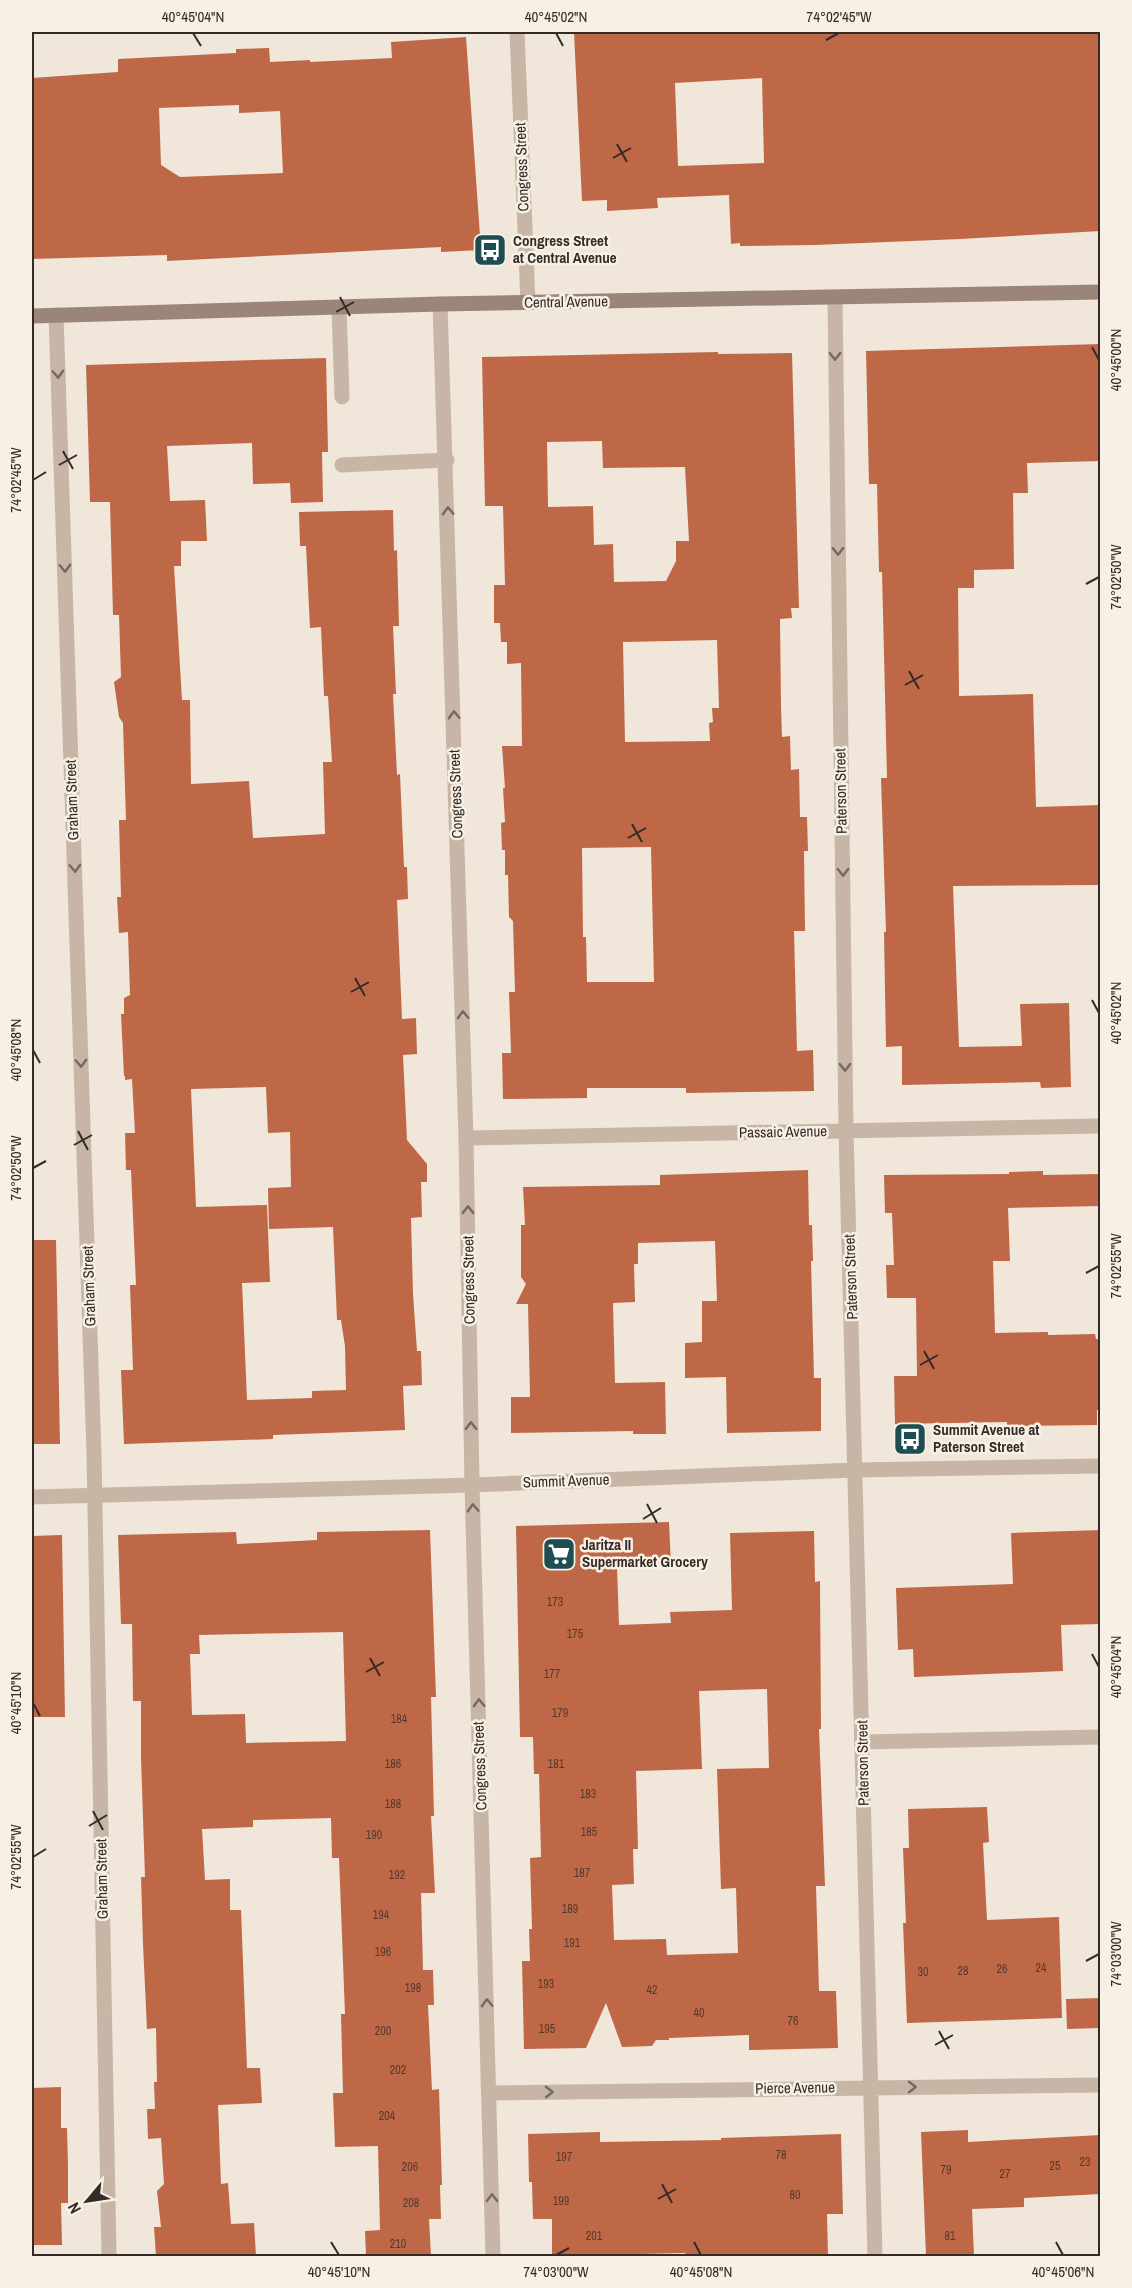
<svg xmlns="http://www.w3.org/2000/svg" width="1132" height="2288" font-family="'Archivo Narrow',sans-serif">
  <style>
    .building { fill: #bf6847; fill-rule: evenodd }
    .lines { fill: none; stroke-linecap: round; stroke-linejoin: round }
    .service { stroke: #c7b6a6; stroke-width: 15 }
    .minor { stroke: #c7b6a6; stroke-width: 15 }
    .tertiary { stroke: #c7b6a6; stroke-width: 15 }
    .secondary { stroke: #9a8578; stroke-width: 15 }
    .oneway { stroke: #766a60 }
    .ticks { fill: none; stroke: #332b26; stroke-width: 2 }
    .labels { text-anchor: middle; stroke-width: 5; stroke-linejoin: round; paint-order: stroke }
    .number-label { font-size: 12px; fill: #563a2e }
    .street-label { font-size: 15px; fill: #332b26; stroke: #f8f0e5 }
    .poi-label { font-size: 15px; font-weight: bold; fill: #332b26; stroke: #f8f0e5; text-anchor: start }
    .neatline { fill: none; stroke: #332b26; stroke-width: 2 }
    .ticks-label { font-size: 15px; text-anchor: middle; fill: #332b26 }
  </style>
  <rect width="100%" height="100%" fill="#f0e6d9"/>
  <path class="building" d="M574 32H797V33L1101 32V231L960 239 815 245 740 246V243L731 244 729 195 657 198 658 208 607 211V200L582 201ZM762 78 764 163 678 166 675 83Z
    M466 37 481 250 441 252V247L167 261V255L32 259V78L118 72V59L236 53V49L269 48 270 62 310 60V62L392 58 391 42ZM239 105V113L280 111 283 173 180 177 161 165 159 108Z
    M1101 344V461L1027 463 1028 493H1013L1014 569 974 570V588H958L959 696 1033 694 1036 807 1101 805V885L953 886 959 1047 1022 1046 1020 1004 1069 1003 1071 1087 1041 1088 1040 1082 902 1085V1046L886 1047 884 932H886L881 778H887L882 572H879L877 484H869L866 351Z
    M718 352V354L792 353 799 608H791L792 618 780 619 781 707 782 737 790 736 791 770 799 769 800 817H807L808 851H804L805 931H794L797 1051 813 1050 814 1091 686 1093V1088H587V1098L503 1099 502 1053H511L509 992H515L513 921 509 917 508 875H505V850H502L501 823 505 822 503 788H505L502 746H522L521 663 507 664V642H501L500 623H494V585H505L503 506H485L482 357ZM602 441 603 468 685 467 689 541H676V561L666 581 614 582 613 544 594 545 593 506 548 507 547 442ZM717 640 719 708H712L713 722 709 723 710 741 625 742 623 642ZM651 847 654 982H587L586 937H583L582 848Z
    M326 358 328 452H322L323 502 291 503 290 483 253 484 252 443 167 446 170 501 205 500 207 541H181V566H174L182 700H190L191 784 249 781 253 838 325 834 323 762H332L328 696H324L321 627 310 628 306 546H300L299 512 393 510 394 551 397 550 399 626H393L396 694H393L397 775 400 774 404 867H407L408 899 397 900 402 1019 416 1018 417 1054 403 1055 407 1140 427 1164V1182H421L422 1217 411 1218 413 1294 417 1351H421L422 1385 403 1386 405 1430 273 1435V1439L124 1444 121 1370H133L130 1285H136L131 1170H126L125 1133H135L132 1079 125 1080V1076H124L121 1014H124V998L130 995 128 932 119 933 117 897H121L119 820H126L123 723 119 717 114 682 121 677 119 615H113L110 502H90L86 365ZM266 1087 268 1133 290 1132 291 1187 268 1188 269 1229 333 1227 337 1320H341L345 1346 346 1390 312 1391V1398L247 1400 242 1283 270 1282 267 1205 196 1207 191 1089Z
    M808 1170 809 1225H812L813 1261H811L814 1378H821V1431L727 1433 726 1377 685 1378V1343L702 1342V1301H717L715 1241 638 1243V1264H634L635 1302 613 1303 615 1383 665 1382 666 1434H633V1431L511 1433V1397H530L528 1304H516L526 1284 521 1277V1225H525L523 1187 660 1185V1175Z
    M1043 1171V1175L1101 1174V1206L1008 1208 1010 1261H993L995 1333 1048 1332V1335L1095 1334 1096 1339H1101V1410H1097V1425L1007 1426V1422L895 1424 894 1376H917L916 1298H887L886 1265H894L892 1213H885L884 1175 1009 1174V1172Z
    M32 1240H56L60 1444H32Z
    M669 1522 671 1565 617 1567 619 1625 671 1623 670 1612 732 1610 730 1533 814 1531 815 1582 820 1581 821 1729H819L825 1886H816L819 1991H836L838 2048 749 2050V2035L669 2038V2040H656L652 2046 622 2047 606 2003 586 2048 524 2049 522 1961H530L529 1929H532L530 1858 541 1857 539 1774H534L533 1737H520L516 1526ZM767 1689 769 1768 717 1769 721 1889 736 1888 738 1953 667 1955 666 1939 614 1940 612 1885 634 1884 633 1849H638L636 1771 702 1769 699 1691Z
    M430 1530 436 1697H431L434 1816H431L435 1893H421L423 1970H433L434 2005H428L432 2090 439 2089 442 2185H440L441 2219H429L431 2256H366L365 2231 380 2230 378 2146 335 2147 333 2093H343L341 2014H345L339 1858H332L331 1818 253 1820V1827L202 1829 205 1880 230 1879V1910H241L247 2068H260L262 2103 218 2105 221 2184 228 2183 231 2224 254 2223 256 2256H156L154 2227H161L157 2191 164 2184 161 2138 148 2139 147 2109H155L154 2082H157L156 2028 147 2029 143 1944 141 1877H145L141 1758V1701H133L132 1624H121L118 1535 236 1532 237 1544 317 1540V1532ZM343 1632 346 1741 246 1743 245 1714 192 1715 190 1654H200L199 1635Z
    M1101 1530V1624L1061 1625 1063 1671 914 1677 913 1649 898 1650 896 1588 1013 1584 1011 1533Z
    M62 1535 65 1717H32V1536Z
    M987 1807 989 1842 983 1843 987 1920 1059 1917 1062 2018 907 2023 903 1923H906L903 1848H909L908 1809Z
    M1101 1998V2028L1067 2029 1066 1999Z
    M61 2087V2128H67L68 2165V2203H61L62 2245H32V2088Z
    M968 2130V2142L1101 2135V2194L1024 2198V2207L972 2209 974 2256H926L921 2132Z
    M600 2132V2142L721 2140V2138L841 2134 843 2214H827L828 2256H686L685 2253 552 2256V2219H533L532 2182H529L528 2134Z"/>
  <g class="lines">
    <path class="service" d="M339 307 342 397
      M342 465 447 460
      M862 1742 1100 1737"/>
    <path class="minor" d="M835 298 846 1131 875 2256
      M56 315 94 1454 109 2256
      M466 1138 1100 1126
      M490 2093 1100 2085"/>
    <path class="tertiary" d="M517 32 528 303
      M440 304 466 1138 472 1485 493 2256
      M32 1497 472 1485 855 1470 1100 1466"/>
    <path class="secondary" d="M32 316 440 304 1100 292"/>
  </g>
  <defs><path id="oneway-chevron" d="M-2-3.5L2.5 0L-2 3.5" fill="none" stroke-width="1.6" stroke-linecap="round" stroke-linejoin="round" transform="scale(1.5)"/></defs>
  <g class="oneway">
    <use href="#oneway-chevron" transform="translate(835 356) rotate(89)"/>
    <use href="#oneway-chevron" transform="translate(58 374) rotate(88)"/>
    <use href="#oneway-chevron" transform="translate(448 511) rotate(-92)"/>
    <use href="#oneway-chevron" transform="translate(838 551) rotate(89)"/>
    <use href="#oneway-chevron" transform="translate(65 568) rotate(88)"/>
    <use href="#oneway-chevron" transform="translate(454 715) rotate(-92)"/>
    <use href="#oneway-chevron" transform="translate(75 868) rotate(88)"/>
    <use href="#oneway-chevron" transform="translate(843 872) rotate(89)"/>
    <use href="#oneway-chevron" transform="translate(463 1015) rotate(-92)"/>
    <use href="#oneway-chevron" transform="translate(81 1063) rotate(88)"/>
    <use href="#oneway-chevron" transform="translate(845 1067) rotate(89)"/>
    <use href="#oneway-chevron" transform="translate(468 1210) rotate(-91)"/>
    <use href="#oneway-chevron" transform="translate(471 1426) rotate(-91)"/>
    <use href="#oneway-chevron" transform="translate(473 1508) rotate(-92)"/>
    <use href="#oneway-chevron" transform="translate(479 1703) rotate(-92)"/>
    <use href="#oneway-chevron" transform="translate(487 2003) rotate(-92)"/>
    <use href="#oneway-chevron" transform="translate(912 2087)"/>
    <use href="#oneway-chevron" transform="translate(549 2092) rotate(-1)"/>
    <use href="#oneway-chevron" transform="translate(492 2198) rotate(-91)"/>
  </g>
  <path class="ticks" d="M193 33 201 46M556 33 563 46M826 40 839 33M617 144 627 162M613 158 631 148M340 297 350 316M336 312 354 302M1092 347 1099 360M63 451 73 469M59 465 77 455M33 480 46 472M1086 584 1099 577M909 671 919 689M905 685 923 675M632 824 642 842M628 838 646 828M355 978 365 996M351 992 369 982M1092 1000 1099 1013M33 1050 40 1063M78 1131 88 1150M74 1145 92 1135M33 1168 46 1161M1086 1273 1099 1266M924 1351 934 1369M920 1365 938 1355M647 1504 657 1523M643 1519 661 1508M1092 1654 1099 1667M370 1658 380 1676M366 1672 384 1662M33 1703 40 1716M93 1811 103 1830M89 1826 107 1815M33 1857 46 1849M1086 1961 1099 1954M939 2031 949 2049M935 2045 953 2035M662 2184 672 2203M658 2199 676 2189M331 2242 339 2255M694 2242 701 2255M1056 2242 1063 2255M556 2255 569 2248"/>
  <defs>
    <symbol id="bus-square" viewBox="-11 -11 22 22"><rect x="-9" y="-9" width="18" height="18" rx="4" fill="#1e4d52" stroke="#f8f0e5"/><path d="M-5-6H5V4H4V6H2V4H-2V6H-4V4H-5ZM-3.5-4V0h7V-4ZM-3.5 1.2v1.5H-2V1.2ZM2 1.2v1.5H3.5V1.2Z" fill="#fff"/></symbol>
    <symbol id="supermarket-square" viewBox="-11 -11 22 22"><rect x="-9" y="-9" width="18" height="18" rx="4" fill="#1e4d52" stroke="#f8f0e5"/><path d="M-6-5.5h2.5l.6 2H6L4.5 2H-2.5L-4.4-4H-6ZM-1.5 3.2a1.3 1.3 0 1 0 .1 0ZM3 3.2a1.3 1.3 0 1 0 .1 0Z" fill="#fff"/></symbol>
  </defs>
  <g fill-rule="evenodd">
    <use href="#bus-square" x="471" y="231" width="38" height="38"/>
    <use href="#bus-square" x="891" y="1420" width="38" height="38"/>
    <use href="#supermarket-square" x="540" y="1535" width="38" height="38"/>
  </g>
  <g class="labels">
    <g class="number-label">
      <text x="555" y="1606">173</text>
      <text x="575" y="1638">175</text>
      <text x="552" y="1678">177</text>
      <text x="560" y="1717">179</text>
      <text x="399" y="1723">184</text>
      <text x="393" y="1768">186</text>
      <text x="556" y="1768">181</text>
      <text x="588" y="1798">183</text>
      <text x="393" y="1808">188</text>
      <text x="589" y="1836">185</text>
      <text x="374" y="1839">190</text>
      <text x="582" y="1877">187</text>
      <text x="397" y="1879">192</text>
      <text x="570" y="1913">189</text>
      <text x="381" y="1919">194</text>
      <text x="572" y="1947">191</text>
      <text x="383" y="1956">196</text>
      <text x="1041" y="1972">24</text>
      <text x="1002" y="1973">26</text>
      <text x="963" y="1975">28</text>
      <text x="923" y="1976">30</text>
      <text x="546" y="1988">193</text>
      <text x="413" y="1992">198</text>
      <text x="652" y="1994">42</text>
      <text x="699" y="2017">40</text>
      <text x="793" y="2025">76</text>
      <text x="547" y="2033">195</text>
      <text x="383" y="2035">200</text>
      <text x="398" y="2074">202</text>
      <text x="387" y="2120">204</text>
      <text x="781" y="2159">78</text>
      <text x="564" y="2161">197</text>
      <text x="1085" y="2166">23</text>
      <text x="1055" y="2170">25</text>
      <text x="410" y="2171">206</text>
      <text x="946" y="2174">79</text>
      <text x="1005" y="2178">27</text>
      <text x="795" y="2199">80</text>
      <text x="561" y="2205">199</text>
      <text x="411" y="2207">208</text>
      <text x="594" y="2240">201</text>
      <text x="950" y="2240">81</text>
      <text x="398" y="2248">210</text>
    </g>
    <g class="street-label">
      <text transform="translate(522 167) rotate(-92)" y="5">Congress Street</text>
      <text transform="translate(566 302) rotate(-1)" y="5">Central Avenue</text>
      <text transform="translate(841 791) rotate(-91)" y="5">Paterson Street</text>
      <text transform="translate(456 794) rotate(-92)" y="5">Congress Street</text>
      <text transform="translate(72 800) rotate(-92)" y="5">Graham Street</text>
      <text transform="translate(783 1132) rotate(-1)" y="5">Passaic Avenue</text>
      <text transform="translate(851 1277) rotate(-92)" y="5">Paterson Street</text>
      <text transform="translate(469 1280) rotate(-91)" y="5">Congress Street</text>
      <text transform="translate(89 1286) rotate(-92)" y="5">Graham Street</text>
      <text transform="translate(566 1481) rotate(-2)" y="5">Summit Avenue</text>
      <text transform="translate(863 1763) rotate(-91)" y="5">Paterson Street</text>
      <text transform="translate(480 1766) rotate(-92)" y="5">Congress Street</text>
      <text transform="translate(102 1879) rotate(-91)" y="5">Graham Street</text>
      <text transform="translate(795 2088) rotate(-1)" y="5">Pierce Avenue</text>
    </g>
    <g class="poi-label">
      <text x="513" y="246">Congress Street<tspan x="513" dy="17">at Central Avenue</tspan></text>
      <text x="933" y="1435">Summit Avenue at<tspan x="933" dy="17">Paterson Street</tspan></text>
      <text x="582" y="1550">Jaritza II<tspan x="582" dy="17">Supermarket Grocery</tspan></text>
    </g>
  </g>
  <rect width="1132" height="2288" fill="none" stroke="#f8f0e5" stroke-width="66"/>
  <g transform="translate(87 2201) rotate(241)" stroke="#f8f0e5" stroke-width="4.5" paint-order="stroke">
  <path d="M0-4.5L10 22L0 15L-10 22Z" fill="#332b26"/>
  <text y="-9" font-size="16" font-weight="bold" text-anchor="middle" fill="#332b26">N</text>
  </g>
  <rect x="33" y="33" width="1066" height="2222" class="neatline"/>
  <g class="ticks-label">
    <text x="193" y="22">40°45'04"N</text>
    <text x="556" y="22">40°45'02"N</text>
    <text x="839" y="22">74°02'45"W</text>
    <text transform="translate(1116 360) rotate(-90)" y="5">40°45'00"N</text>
    <text transform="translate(16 480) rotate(-90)" y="5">74°02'45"W</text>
    <text transform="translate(1116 577) rotate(-90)" y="5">74°02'50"W</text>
    <text transform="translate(1116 1013) rotate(-90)" y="5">40°45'02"N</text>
    <text transform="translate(16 1050) rotate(-90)" y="5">40°45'08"N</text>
    <text transform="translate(16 1168) rotate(-90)" y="5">74°02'50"W</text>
    <text transform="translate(1116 1266) rotate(-90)" y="5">74°02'55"W</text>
    <text transform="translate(1116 1667) rotate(-90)" y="5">40°45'04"N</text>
    <text transform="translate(16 1703) rotate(-90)" y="5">40°45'10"N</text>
    <text transform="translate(16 1857) rotate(-90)" y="5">74°02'55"W</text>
    <text transform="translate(1116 1954) rotate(-90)" y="5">74°03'00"W</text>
    <text x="339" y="2277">40°45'10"N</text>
    <text x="556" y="2277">74°03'00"W</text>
    <text x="701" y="2277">40°45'08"N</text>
    <text x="1063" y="2277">40°45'06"N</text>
  </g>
</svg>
